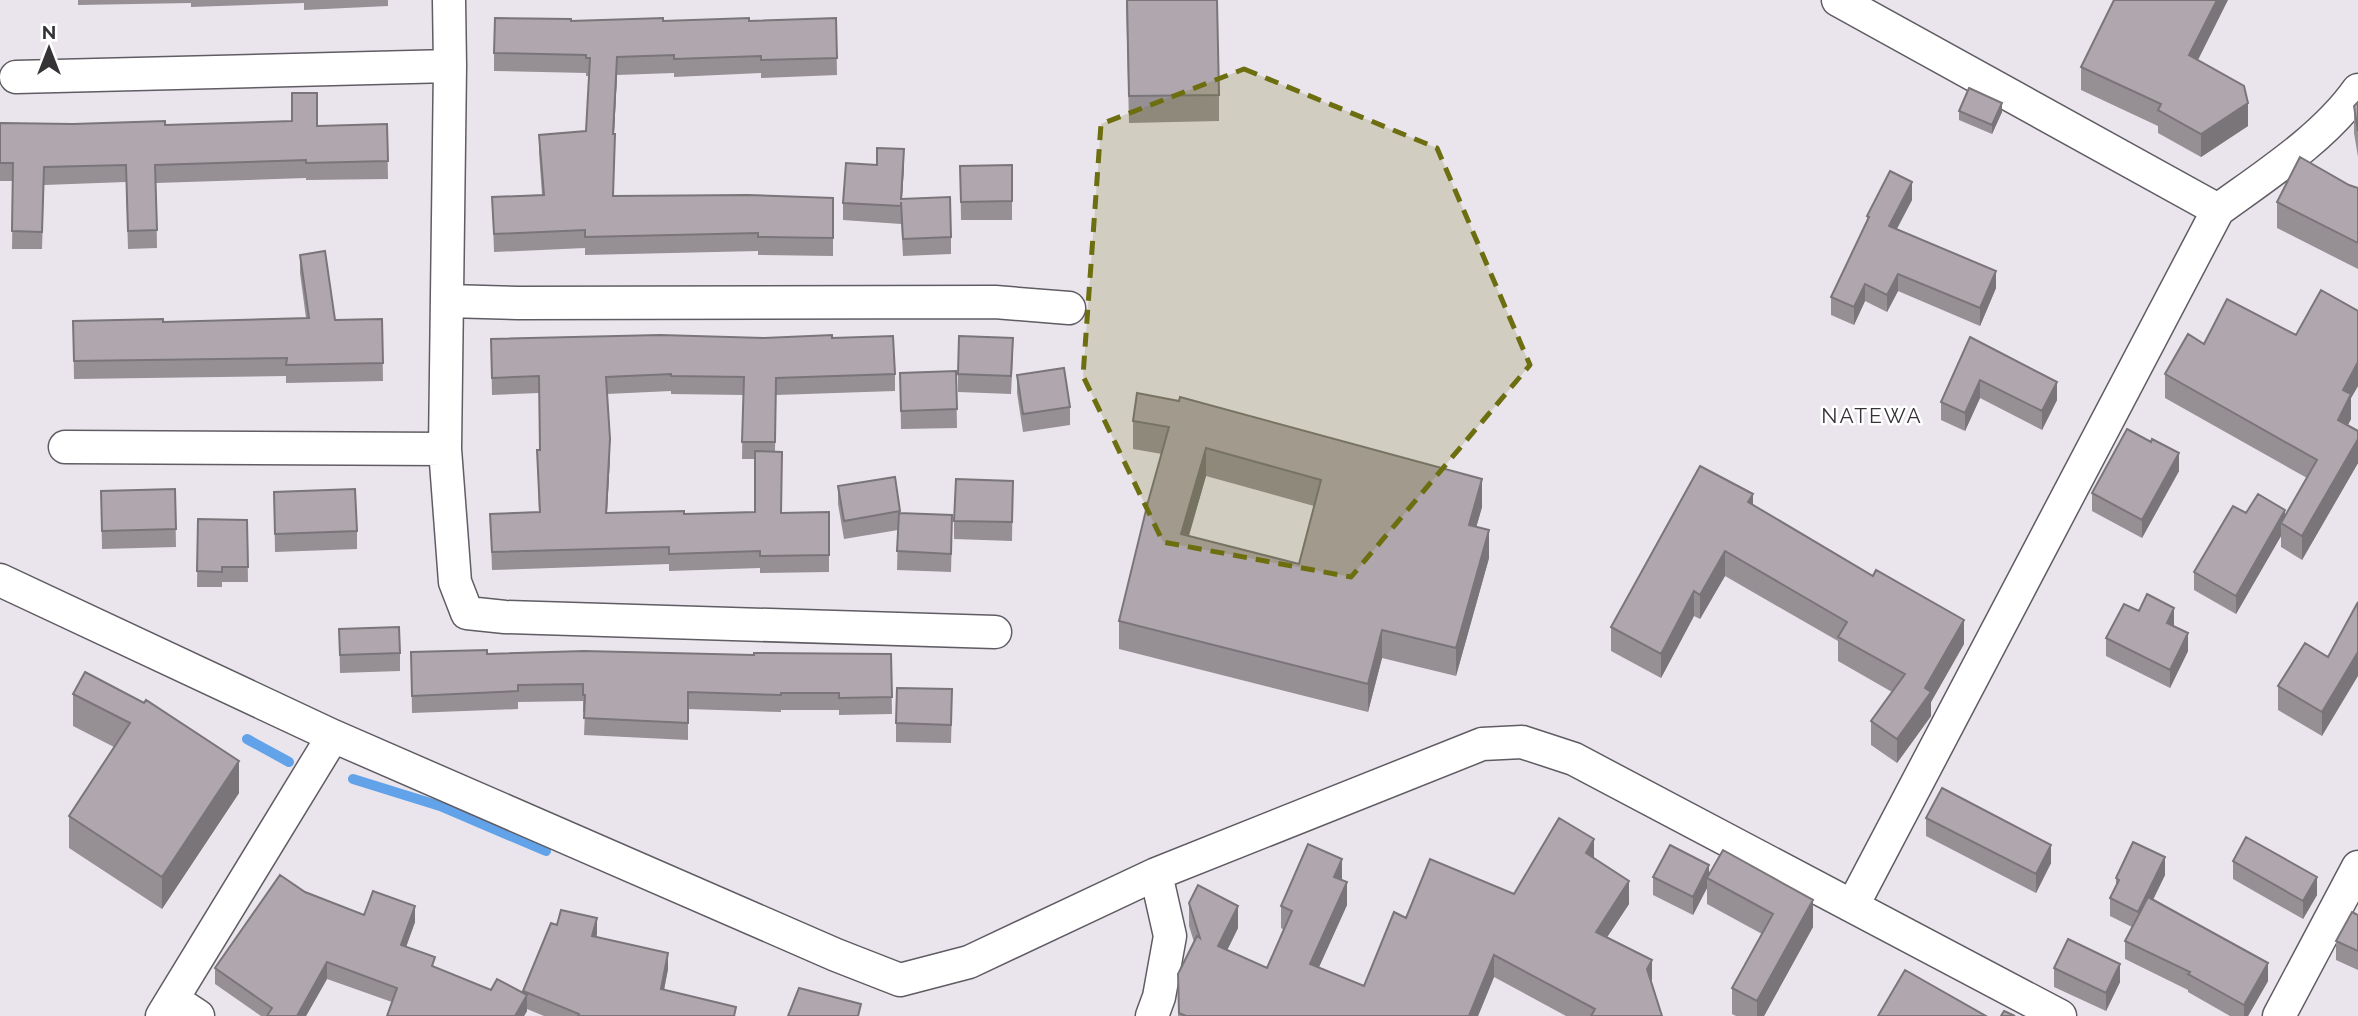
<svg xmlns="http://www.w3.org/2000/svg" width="2358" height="1016" font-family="Raleway,sans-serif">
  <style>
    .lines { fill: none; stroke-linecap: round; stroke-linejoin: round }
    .stream { stroke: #62a2e8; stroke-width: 10 }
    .minor-casing { stroke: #605c63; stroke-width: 35 }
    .minor { stroke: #fff; stroke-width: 32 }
    .wall { fill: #969095; fill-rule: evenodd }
    .shaded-wall { fill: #7a7579 }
    .building { fill: #afa7ad; stroke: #7a7579; stroke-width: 2; fill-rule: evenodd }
    .marked { fill: #6d6e10; fill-opacity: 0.2; stroke: #6d6e10; stroke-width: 5; stroke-dasharray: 14 9; stroke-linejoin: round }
    .labels { text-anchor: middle; stroke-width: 5; stroke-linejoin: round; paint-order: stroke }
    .quarter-label { font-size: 21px; letter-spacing: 2px; fill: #353336; stroke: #fff }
  </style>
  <rect width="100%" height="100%" fill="#eae5ed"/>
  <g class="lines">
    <path class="stream" d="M247 739 289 762
      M353 779 440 806 546 851"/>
    <defs>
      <path id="minor" d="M449 0 450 66 445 449 455 582 467 613 505 617 995 632
        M1838 0 2218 210
        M16 77 450 66
        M448 301 518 303 995 302 1069 308
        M65 447 445 449
        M0 580 333 736 836 955 900 980 969 962 1156 874 1482 744 1522 742 1574 759 2060 1016
        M1853 905 2218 210C2266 175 2324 138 2358 90
        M174 1000 198 1016
        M162 1016 333 736
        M1152 1016 1159 997 1170 936 1156 874
        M2279 1016 2358 867"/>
    </defs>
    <use href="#minor" class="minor-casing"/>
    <use href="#minor" class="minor"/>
  </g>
  <path class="wall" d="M78 0H388V6L304 10V3L191 7V3L78 5Z
    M1126 0 1219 95V121L1129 123Z
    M836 18 837 75 761 78V73L674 77V73L617 75 614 134V196L833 198V256L758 255V251L585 255V248L494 252 492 197 542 195 539 152V135L586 131 589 76H586V73L494 71V53L571 21H749Z
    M2198 60 2248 126 2201 157 2158 133V126L2081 90V67Z
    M2358 102V157L2354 133V106Z
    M1959 111 2002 112 1992 134 1959 120Z
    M0 123 317 126 387 124 388 179 306 180V178L156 183 157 248 128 249 126 182 44 185 42 249H12L13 181H0Z
    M1012 165V220H961L960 166Z
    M904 166 902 199 951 237V254L903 256 901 220V224L843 220V203Z
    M2349 185 2358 188V269L2277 228V202Z
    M1912 200 1897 229 1996 288 1980 326 1898 291 1887 312 1865 301 1854 325 1831 315V297L1867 221V216Z
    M300 255 335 320 382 319 383 381 286 383V376L74 379 73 321 163 322 306 318 300 273Z
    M2358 311V386L2351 398V419L2348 425 2358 431V463L2302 560 2281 547V536L2236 614 2194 590V572L2246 513 2285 516 2307 478 2165 398V374L2204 344 2296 335Z
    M1970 337 2057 400 2042 430 1980 398 1965 431 1941 420V402Z
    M764 338H832L895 374V391L776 395 775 451 781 513 829 512V572L760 573V568L669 571V564L492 570 490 514 539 512 537 450H540L539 393 492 395 491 339ZM671 391V394L743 395 742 459H755V512L684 514 607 513 610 456 607 394Z
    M1013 356 1011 394 958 392V374Z
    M956 371 957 428 901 429 900 373Z
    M1017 375 1070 407V425L1023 432 1017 393Z
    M1137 393 1482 507 1476 527 1489 558 1456 676 1382 658 1368 712 1119 649V621L1162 454 1133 449V421ZM1206 476 1314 506 1299 564 1189 536Z
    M2179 471 2142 538 2092 511V493Z
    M895 477 900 513 952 534 951 572 897 570 898 530 844 539 838 504V486Z
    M1013 481 1012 541 954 539V521Z
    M175 489 176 547 102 549 101 491Z
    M274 492 357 531V549L275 552Z
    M1753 505 1964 644 1931 702V716L1897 763 1871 745V721L1892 692 1838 661V641L1725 576 1700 619 1694 616 1661 678 1611 651V627Z
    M198 519 247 520 248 582H222V587H197Z
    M2139 611 2174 626 2188 651 2170 688 2106 656V638Z
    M339 629 400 653V671L340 673Z
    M411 652 487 654 754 655 891 654 892 714 839 715V710H781V712L688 709V740L584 735 585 712H583V701L518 702V709L412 713Z
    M2328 657 2322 736 2278 710V686Z
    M73 694 239 761V793L162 909 69 848V816L114 747 73 726Z
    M952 708 951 743 896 742V723Z
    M1926 818 2051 863 2036 893 1926 836Z
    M1594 858 1629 904 1607 937 1651 983 1662 1016H1566L1494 977 1478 1016H1178V974L1194 942 1189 926V903L1238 928 1227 950 1267 968 1284 930 1281 928V906L1342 880 1347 905 1319 967 1364 986 1406 918 1514 894Z
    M2233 861 2317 895 2303 919 2233 879Z
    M1709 874 1813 927 1764 1016H1736L1732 1014V988L1762 934 1707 904V888L1693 915 1653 895V877Z
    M2165 875 2153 900 2268 981 2248 1016H2230L2188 992V990L2125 959V941L2132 927 2110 916V898L2116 886V878Z
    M305 892 364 915 415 922 406 947 435 967 491 990 523 993V991L597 934 596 937 668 969 664 990 736 1016H544L527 1009V1011L524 1016H387L392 1002 327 979 306 1016H261L215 984V968Z
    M2358 915V970L2336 960V941Z
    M2054 968 2120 982 2106 1011 2054 987Z"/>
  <path class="shaded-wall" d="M2217 0H2228L2189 78V55Z
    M617 57V75L613 152V134Z
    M2002 103V112L1992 134V125Z
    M2248 103V126L2201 157V134Z
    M904 149V166L901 213V199Z
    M1912 182V200L1889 243V226Z
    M1996 271V288L1980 326V308Z
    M1898 274V291L1887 312V295Z
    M1865 284V301L1854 325V307Z
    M2358 362V386L2351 398V419L2338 444V420L2343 390Z
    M1980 380V398L1965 431V413Z
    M2057 382V400L2042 430V411Z
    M610 439V456L606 530V513Z
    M2358 439V463L2302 560V536Z
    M1206 448V476L1181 562V534Z
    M2179 453V471L2142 538V520Z
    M1482 479V507L1469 553V525Z
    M1753 494V519L1748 502Z
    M2285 510V526L2281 523V536L2236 614V596Z
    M1489 530V558L1456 676V648Z
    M1725 551V576L1700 619V595Z
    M1694 591V616L1661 678V654Z
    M2174 608V626L2167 623Z
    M1964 620V644L1931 702V716L1897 763V739Z
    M1382 630V658L1368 712V684Z
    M2188 633V651L2170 688V670Z
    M2358 652V676L2322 736V712Z
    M239 761V793L162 909V877Z
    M1594 839V861L1586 853Z
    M2051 845V863L2036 893V874Z
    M2165 857V875L2138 930V912Z
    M1342 859V882L1334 877Z
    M1709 865V879L1707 878V888L1693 915V897Z
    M2317 877V895L2303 919V901Z
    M1629 881V904L1596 954V932Z
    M1347 882V905L1310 987V964Z
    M1813 900V927L1764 1016H1757V1001Z
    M415 906V922L401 961V945Z
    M1238 906V928L1218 969V946Z
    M597 918V934L592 952V936Z
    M668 953V969L661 1005V989Z
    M1494 955V977L1478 1016H1469Z
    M1652 960V982L1647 969Z
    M327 962V979L306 1016H297Z
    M2268 963V981L2248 1016H2244V1005Z
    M2120 964V982L2106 1011V993Z
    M527 995V1011L524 1016H515Z"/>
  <path class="building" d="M1127 0H1217L1219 95 1129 96Z
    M2114 0H2217L2189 55 2244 86 2248 103 2201 134 2158 110 2161 104 2081 67Z
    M495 18 571 19V21L663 18V21L749 18V21L836 18 837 58 761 60V56L674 59V55L617 57 613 134H615L613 196 748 195 833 198V238L758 237V233L585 237V230L494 234 492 197 544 195 539 135 586 131 590 58H586V55L494 53Z
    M1969 88 2002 103 1992 125 1959 111Z
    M292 93H317V126L387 124 388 161 306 163V160L155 165 157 230 128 231 126 165 44 167 42 232 12 231 13 163H0V123L73 124 165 121V125L292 121Z
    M2358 102V131L2354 106Z
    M877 148 904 149 901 199 950 197 951 237 903 239 901 202V206L843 203 846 163 877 165Z
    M2300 157 2349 185 2358 188V243L2277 202Z
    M1012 165V201L961 202 960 166Z
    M1890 171 1912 182 1889 226 1996 271 1980 308 1898 274 1887 295 1865 284 1854 307 1831 297 1869 217 1867 216Z
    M325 251 335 320 382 319 383 363 286 365 287 358 74 361 73 321 163 319V322L309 318 300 255Z
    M2321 290 2358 311V362L2343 390 2351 394 2338 420 2358 431V439L2302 536 2281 523 2317 460 2165 374 2188 334 2204 344 2227 299 2296 335Z
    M660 335 764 338 832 335V338L893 336 895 374 776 378 775 442H742L744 377 671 376V374L606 377 610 439 606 513 684 511V514L755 512V451L782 452 781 513 829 512V555L760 556V551L669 554V547L492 552 490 514 540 512 537 450H540L539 376 492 378 491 339Z
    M959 336 1013 338 1011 376 958 374Z
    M1970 337 2057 382 2042 411 1980 380 1965 413 1941 402Z
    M1064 368 1070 407 1023 414 1017 375Z
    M956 371 957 409 901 411 900 373Z
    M1137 393 1179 401 1180 397 1482 479 1469 525 1489 530 1456 648 1382 630 1368 684 1119 621 1148 502 1169 427 1133 421ZM1206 448 1321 480 1299 564 1181 534Z
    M2127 429 2151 442 2152 439 2179 453 2142 520 2092 493Z
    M1700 466 1753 494 1748 502 1873 576 1876 570 1964 620 1925 688 1931 692 1897 739 1871 721 1905 674 1838 637 1847 622 1725 551 1700 595 1694 591 1661 654 1611 627Z
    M895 477 900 511 844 521 838 486Z
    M956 479 1013 481 1012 522 954 521Z
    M175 489 176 529 102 531 101 491Z
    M355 489 357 531 275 534 274 492Z
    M2258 494 2285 510 2236 596 2194 572 2233 506 2246 513Z
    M899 513 952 515 951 554 897 551Z
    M198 519 247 520 248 567H222V572L197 571Z
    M2147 594 2174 608 2167 623 2188 633 2170 670 2106 638 2124 604 2139 611Z
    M2358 602V652L2322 712 2278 686 2305 643 2328 657Z
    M399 627 400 653 340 655 339 629Z
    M487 650V654L584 651 754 655V653L891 654 892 697 839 698V693H781V695L688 692V723L584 718 585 695H583V684L518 685V691L412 696 411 652Z
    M85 672 144 703 146 700 239 761 162 877 69 816 130 723 73 694Z
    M897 688 952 689 951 725 896 723Z
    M1942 788 2051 845 2036 874 1926 818Z
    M1559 818 1594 839 1586 853 1629 881 1596 932 1652 960 1647 969 1662 1016H1591L1595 1009 1494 955 1469 1016H1186L1179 1013 1178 974 1197 936 1200 938 1189 903 1198 885 1238 906 1218 946 1267 968 1292 911 1281 906 1308 844 1342 859 1334 877 1347 882 1310 964 1364 986 1394 912 1406 918 1430 859 1514 894Z
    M2246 837 2317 877 2303 901 2233 861Z
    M2133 842 2165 857 2138 912 2110 898 2119 880 2116 878Z
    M1670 845 1709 865 1693 897 1653 877Z
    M1723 850 1813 900 1757 1001 1732 988 1773 914 1707 878Z
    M280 875 305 892 364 915 373 891 415 906 401 945 435 957 432 966 491 990 497 979 527 995 515 1016H387L397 988 327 962 297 1016H267L272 1008 215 968Z
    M2148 897 2268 963 2244 1005 2188 974 2190 972 2125 941Z
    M561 910 597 918 592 936 668 953 661 989 736 1007 734 1016H578L579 1014 523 991 551 923 557 925Z
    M2352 912 2358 915V951L2336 941Z
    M2068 939 2120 964 2106 993 2054 968Z
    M1905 970 1986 1016H1878Z
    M799 988 861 1004 858 1016H788Z
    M2004 1011 2015 1016H2001Z"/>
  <path class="marked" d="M1244 69 1437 148 1530 365 1351 577 1163 542 1083 376 1101 124Z"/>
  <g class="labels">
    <g class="quarter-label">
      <text x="1872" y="423">NATEWA</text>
    </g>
  </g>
  <g transform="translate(49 49)" stroke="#ffffff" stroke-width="5" paint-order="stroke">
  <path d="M0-5L12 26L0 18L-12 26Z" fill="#353336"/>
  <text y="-10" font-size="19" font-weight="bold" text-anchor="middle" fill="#353336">N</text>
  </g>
</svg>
